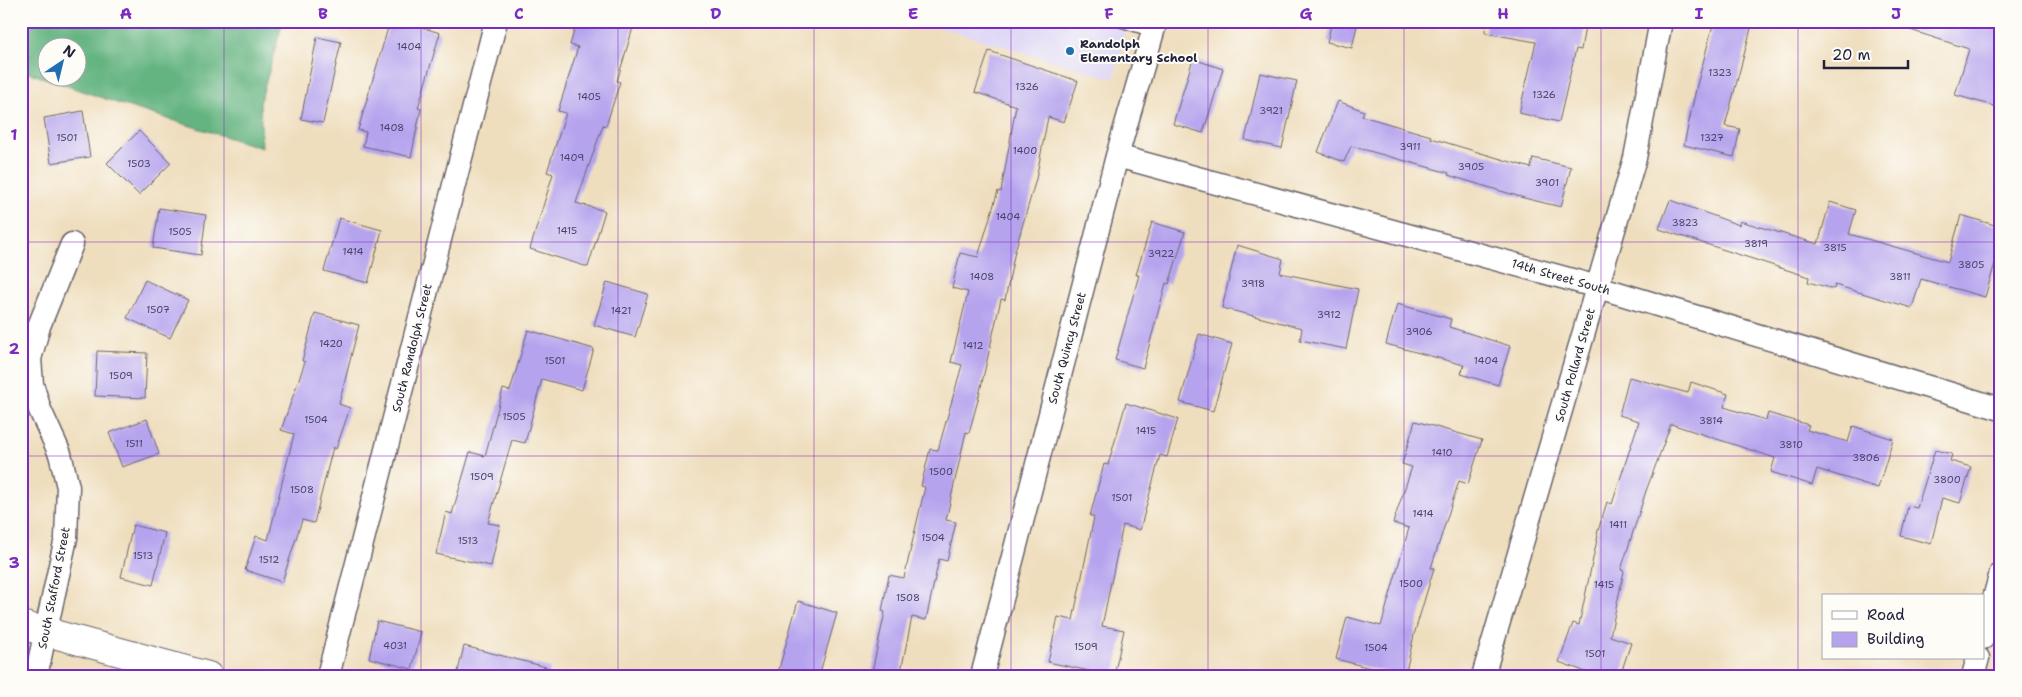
<svg xmlns="http://www.w3.org/2000/svg" width="2022" height="697" font-family="'Shantell Sans',sans-serif">
  <style>
    .built { fill: #ddd5f6 }
    .forest { fill: #64b480; stroke: #436b5e; fill-rule: evenodd }
    .building { fill: #b5a3ee }
    .lines { fill: none; stroke-linecap: round; stroke-linejoin: round }
    .service-casing { stroke: #6a6469; stroke-width: 14 }
    .minor-casing { stroke: #6a6469; stroke-width: 25 }
    .tertiary-casing { stroke: #6a6469; stroke-width: 30 }
    .service { stroke: #fff; stroke-width: 11 }
    .minor { stroke: #fff; stroke-width: 22 }
    .tertiary { stroke: #fff; stroke-width: 28 }
    .grid { fill: none; stroke: #7b2cbf; stroke-width: 1; stroke-opacity: 0.55 }
    .poi-dot { fill: #1f6fb2; stroke: #fdfcf7; stroke-width: 2 }
    .labels { text-anchor: middle; stroke-width: 4; stroke-linejoin: round; paint-order: stroke }
    .number-label { font-size: 10px; fill: #474268 }
    .poi-label { font-size: 12px; font-weight: bold; fill: #22223b; stroke: #fdfcf7; text-anchor: start }
    .street-label { font-size: 12px; fill: #22223b; stroke: #fdfcf7 }
    .neatline { fill: none; stroke: #7b2cbf; stroke-width: 2 }
    .grid-label { font-size: 16px; text-anchor: middle; font-weight: bold; fill: #7b2cbf }
  </style>
  <rect width="100%" height="100%" fill="#fdfcf7"/>
  <filter id="ink" filterUnits="userSpaceOnUse"><feTurbulence type="fractalNoise" baseFrequency=".02" numOctaves="2"/><feDisplacementMap in="SourceGraphic" scale="10" xChannelSelector="R" yChannelSelector="G"/><feConvolveMatrix kernelMatrix="1 2 1 2 8 2 1 2 1" color-interpolation-filters="sRGB"/></filter>
  <filter id="wash" filterUnits="userSpaceOnUse"><feTurbulence type="fractalNoise" baseFrequency=".0096" numOctaves="4" result="noise"/><feDisplacementMap in="SourceGraphic" scale="20" xChannelSelector="R" yChannelSelector="G"/><feGaussianBlur stdDeviation="1.12" result="paint"/><feColorMatrix in="noise" values="0 0 0 0 0 0 0 0 0 0 0 0 0 0 0 0 0 1.4 0 .05"/><feComposite in="paint" operator="in"/></filter>
  <g filter="url(#wash)">
    <rect width="100%" height="100%" fill="#efdebe"/>
    <path class="built" d="M917 21H1128L1114 79Z"/>
    <path class="forest" d="M21 21H283L260 103 262 148 120 104 21 70ZM48 48H78V78H48Z"/>
    <g id="blocks">
      <path class="building" d="M390 21H401L440 33 418 108 421 109 411 157 363 146 366 132 358 130Z
        M577 21H635L617 81 620 82 606 126 603 125 576 203 605 211 588 267 530 249 553 174 547 172 566 113 558 111 578 47 570 45Z
        M1332 21H1358L1352 48 1327 42Z
        M1486 21H1586L1581 50 1576 49 1559 122 1519 113 1536 42 1485 33Z
        M1714 21H1753L1725 126 1740 129 1734 157 1684 145 1696 89Z
        M1899 21H2001V108L1955 95 1969 49 1898 26Z
        M317 37 341 42 323 123 301 119Z
        M989 51 1078 81 1064 122 1048 117 1036 179 1015 251 1005 300 1001 299 978 400 969 433 966 432 946 520 956 522 947 561 939 559 926 620 912 617 900 676H871L885 612 882 611 889 575 904 578 925 487 921 486 930 449 938 450 962 365 951 362 968 292 952 288 960 253 978 257 998 191 1001 192 1016 106 975 92Z
        M1193 59 1223 69 1203 133 1173 124Z
        M1260 73 1297 81 1282 148 1245 140Z
        M1338 101 1364 111 1362 116 1431 136V138L1531 168 1533 158 1571 167 1561 207 1524 198 1448 175 1449 173 1351 146 1344 162 1318 152Z
        M83 111 90 157 51 163 44 118Z
        M139 131 171 163 139 195 107 163Z
        M1670 200 1739 225 1740 221 1818 244 1830 202 1856 210 1849 234 1948 262 1961 215 2001 227V243L1985 297 1921 279 1912 308 1835 285 1834 289 1808 282 1809 277 1659 229Z
        M159 208 206 215 201 255 153 248Z
        M339 218 382 230 368 283 324 271Z
        M1152 222 1185 232 1169 284 1166 283 1143 368 1115 360 1139 275H1136Z
        M1237 245 1283 259 1280 273 1358 289 1346 349 1300 340 1302 328 1222 308Z
        M145 280 188 300 170 338 127 318Z
        M607 282 648 294 635 337 594 325Z
        M1397 304 1451 319 1449 327 1510 346 1498 385 1461 374 1464 365 1386 344Z
        M315 313 359 325 339 404 350 408 336 449 333 447 314 523 302 520 282 582 245 570 256 536 268 540 294 434 281 430 305 362 302 361Z
        M528 330 594 349 582 390 542 379 525 443 512 440 488 523 500 525 491 566 436 554 446 512 452 514 470 452 485 456 503 389 510 391Z
        M1199 334 1232 344 1213 411 1180 402Z
        M97 351 147 353 145 398 95 396Z
        M1629 377 1688 393 1691 382 1728 394 1724 407 1766 420 1768 413 1809 425 1807 430 1848 442 1853 426 1893 439 1878 488 1817 469 1812 485 1771 472 1775 458 1671 424 1646 491 1621 570 1624 571 1610 636 1631 643 1620 676H1597L1559 662 1573 623 1579 625 1598 535 1597 534 1607 502 1612 504 1639 421 1619 415Z
        M1126 403 1178 419 1167 457 1160 455 1140 530 1123 525 1102 626 1124 630 1114 676H1112L1048 662 1058 617 1073 620 1094 517 1090 516 1104 464 1108 465Z
        M147 419 159 454 122 467 109 433Z
        M1415 421 1482 440 1468 484 1459 481 1431 568H1434L1414 635 1405 676H1401L1336 659 1347 617 1381 626 1409 528 1393 523 1412 467 1402 464Z
        M1935 450 1952 454 1950 461 1971 467 1960 503 1942 498 1931 544 1901 536 1908 506 1917 508Z
        M133 525 165 533 153 585 121 577Z
        M798 601 837 613 819 676H777Z
        M377 621 421 632 412 669 369 658Z
        M464 646 550 668 549 676H457Z"/>
    </g>
  </g>
  <g filter="url(#ink)">
    <use href="#blocks" fill-opacity="0" stroke="#6a6469" stroke-width="1"/>
    <g class="lines">
      <defs>
        <path id="service" d="M1121 21 1153 31"/>
        <path id="minor" d="M1117 156 1598 287 2001 409
          M1983 638 2001 573
          M36 676 66 538 68 487 60 454 40 410 32 384 30 359 39 326 72 244
          M328 676 496 21
          M982 676 1117 156 1156 21
          M1483 676 1635 158 1661 21
          M1973 676 1978 658"/>
        <path id="tertiary" d="M21 625 208 676"/>
      </defs>
      <use href="#service" class="service-casing"/>
      <use href="#minor" class="minor-casing"/>
      <use href="#tertiary" class="tertiary-casing"/>
      <use href="#service" class="service"/>
      <use href="#minor" class="minor"/>
      <use href="#tertiary" class="tertiary"/>
    </g>
  </g>
  <path class="grid" d="M224 21V676M421 21V676M618 21V676M814 21V676M1011 21V676M1208 21V676M1404 21V676M1601 21V676M1798 21V676M21 242H2001M21 456H2001"/>
  <circle class="poi-dot" cx="1070" cy="51" r="5"/>
  <g class="labels">
    <g class="number-label">
      <text x="409" y="50">1404</text>
      <text x="1720" y="76">1323</text>
      <text x="1027" y="90">1326</text>
      <text x="1544" y="98">1326</text>
      <text x="589" y="100">1405</text>
      <text x="1271" y="114">3921</text>
      <text x="392" y="131">1408</text>
      <text x="67" y="141">1501</text>
      <text x="1712" y="141">1327</text>
      <text x="1410" y="150">3911</text>
      <text x="1025" y="154">1400</text>
      <text x="572" y="161">1409</text>
      <text x="139" y="167">1503</text>
      <text x="1471" y="170">3905</text>
      <text x="1547" y="186">3901</text>
      <text x="1008" y="220">1404</text>
      <text x="1685" y="226">3823</text>
      <text x="567" y="234">1415</text>
      <text x="180" y="235">1505</text>
      <text x="1756" y="247">3819</text>
      <text x="1835" y="251">3815</text>
      <text x="353" y="255">1414</text>
      <text x="1161" y="257">3922</text>
      <text x="1971" y="268">3805</text>
      <text x="982" y="280">1408</text>
      <text x="1900" y="280">3811</text>
      <text x="1253" y="287">3918</text>
      <text x="158" y="313">1507</text>
      <text x="621" y="314">1421</text>
      <text x="1329" y="318">3912</text>
      <text x="1419" y="335">3906</text>
      <text x="331" y="347">1420</text>
      <text x="973" y="349">1412</text>
      <text x="555" y="364">1501</text>
      <text x="1486" y="364">1404</text>
      <text x="121" y="379">1509</text>
      <text x="514" y="420">1505</text>
      <text x="316" y="423">1504</text>
      <text x="1711" y="424">3814</text>
      <text x="1146" y="434">1415</text>
      <text x="134" y="447">1511</text>
      <text x="1791" y="448">3810</text>
      <text x="1442" y="456">1410</text>
      <text x="1866" y="461">3806</text>
      <text x="941" y="475">1500</text>
      <text x="482" y="480">1509</text>
      <text x="1947" y="483">3800</text>
      <text x="302" y="493">1508</text>
      <text x="1122" y="501">1501</text>
      <text x="1423" y="517">1414</text>
      <text x="1618" y="528">1411</text>
      <text x="933" y="541">1504</text>
      <text x="468" y="544">1513</text>
      <text x="143" y="559">1513</text>
      <text x="269" y="563">1512</text>
      <text x="1411" y="587">1500</text>
      <text x="1604" y="588">1415</text>
      <text x="908" y="601">1508</text>
      <text x="395" y="649">4031</text>
      <text x="1086" y="650">1509</text>
      <text x="1376" y="651">1504</text>
      <text x="1595" y="657">1501</text>
    </g>
    <g class="poi-label">
      <text x="1080" y="48">Randolph<tspan x="1080" dy="14">Elementary School</tspan></text>
    </g>
    <g class="street-label">
      <text transform="translate(1561 277) rotate(16)" y="4">14th Street South</text>
      <text transform="translate(412 348) rotate(-76)" y="4">South Randolph Street</text>
      <text transform="translate(1067 348) rotate(-75)" y="4">South Quincy Street</text>
      <text transform="translate(1575 365) rotate(-74)" y="4">South Pollard Street</text>
      <text transform="translate(54 588) rotate(-79)" y="4">South Stafford Street</text>
    </g>
  </g>
  <rect width="2022" height="697" fill="none" stroke="#fdfcf7" stroke-width="55"/>
  <rect x="1822" y="594" width="162" height="65" fill="#fdfcf7" stroke="#a5a5ac"/>
  <rect x="1832" y="611" width="25" height="8" fill="#ffffff" stroke="#a5a5ac"/>
  <text x="1867" y="620" font-size="15" fill="#22223b">Road</text>
  <rect x="1832" y="632" width="25" height="15" fill="#b5a3ee" stroke="#a5a5ac"/>
  <text x="1867" y="644" font-size="15" fill="#22223b">Building</text>
  <g transform="translate(62 62) rotate(35)"><circle r="24" fill="#fdfcf7" stroke="#a5a5ac"/>
  <path d="M0-4L9 19L0 12L-9 19Z" fill="#1f6fb2"/>
  <text y="-8" font-size="14" font-weight="bold" text-anchor="middle" fill="#22223b">N</text>
  </g>
  <path d="M1824 60v8h84v-8" fill="none" stroke="#22223b" stroke-width="2.5"/>
  <text x="1832" y="60" font-size="15" fill="#22223b" stroke="#fdfcf7" stroke-width="4" paint-order="stroke">20 m</text>
  <rect x="28" y="28" width="1966" height="642" class="neatline"/>
  <g class="grid-label">
    <text x="126" y="19">A</text>
    <text x="323" y="19">B</text>
    <text x="519" y="19">C</text>
    <text x="716" y="19">D</text>
    <text x="913" y="19">E</text>
    <text x="1109" y="19">F</text>
    <text x="1306" y="19">G</text>
    <text x="1503" y="19">H</text>
    <text x="1699" y="19">I</text>
    <text x="1896" y="19">J</text>
    <text x="14" y="140">1</text>
    <text x="14" y="354">2</text>
    <text x="14" y="568">3</text>
  </g>
</svg>
